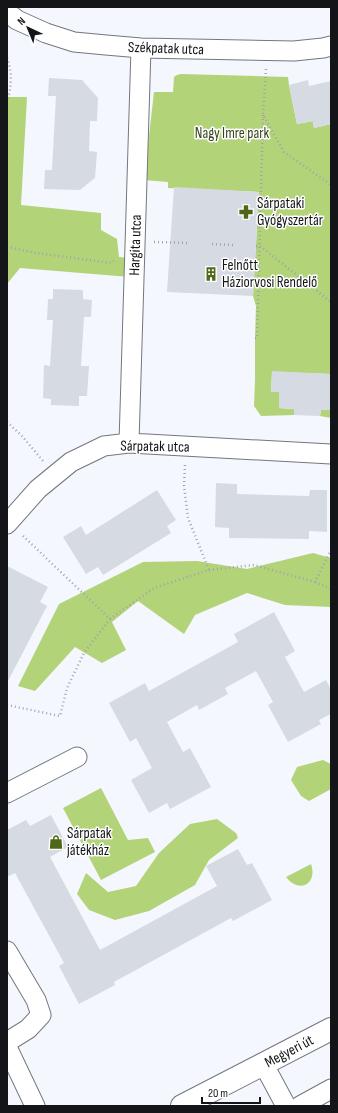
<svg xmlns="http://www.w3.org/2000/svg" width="338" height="1113" font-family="'Sofia Sans Condensed',sans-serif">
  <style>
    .green { fill: #b2d378 }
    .building { fill: #d6dae2 }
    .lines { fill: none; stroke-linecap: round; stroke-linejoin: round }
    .street-casing { stroke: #73777e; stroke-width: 21 }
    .secondary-casing { stroke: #73777e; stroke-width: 24 }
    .path { stroke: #a2a4aa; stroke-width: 2.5; stroke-dasharray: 1 3; stroke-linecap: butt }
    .street { stroke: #fff; stroke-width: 19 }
    .secondary { stroke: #fff; stroke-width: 22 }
    .labels { text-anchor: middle; stroke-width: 3; stroke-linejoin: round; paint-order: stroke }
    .street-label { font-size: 15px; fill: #141518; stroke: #fff }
    .park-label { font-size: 15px; fill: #36431c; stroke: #fff }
    .poi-label { font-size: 15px; fill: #141518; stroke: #fff; text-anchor: start }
  </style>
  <rect width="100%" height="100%" fill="#f4f7fe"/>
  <path class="green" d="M181 74 288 77 289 85 297 124 313 121 314 128 331 124V374L272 372 271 392H279V408L294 409V415L261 416 254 406 255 380V338L256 306 253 296 259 192 168 188V182L144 180 154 92H173L174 77 177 75Z
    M7 97H27L21 205 101 213V230L117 239 119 257 130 258V277L20 268 7 284Z
    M321 410H331V418L320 416Z
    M313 553 331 558V607L285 605 247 593 195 615 184 634 138 601 112 622 126 650 102 663 75 647 35 691 18 686 59 604 143 562 197 561 247 569Z
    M323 760 331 764V789L309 801 301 796 291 780 297 767Z
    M101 788 128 840 148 838 155 852 101 880 63 808Z
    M217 819 236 833 238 838 209 860 195 885 149 911 115 920 89 910 77 894 86 873 108 892 136 886 159 853 190 824Z
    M311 864C318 884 299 894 286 877Z"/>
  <path class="building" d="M49 78 82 80 98 98 97 121H90L89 151 97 152 95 178 80 190 44 189 45 170H52L56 96H48Z
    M308 80 309 86 331 81V124L314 128 313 121 297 124 289 85Z
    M174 187 259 192 253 296 167 292Z
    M53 289 83 290V299L92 300 91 317H84L81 366H89L87 396H79V406L51 405V399L43 398 44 365 50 366 53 320H47L48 299H53Z
    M272 371 331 374V410H321L320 416 294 415V409L279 408V392H271Z
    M216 483 237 484V494L309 496 310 490H327V532L309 531V539L229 538V528L215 527Z
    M157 490 176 520 167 526 171 533 103 575 98 567 86 574 63 537 81 526 86 535Z
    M7 566 48 587 40 602 47 606 7 683Z
    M274 612 295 651 285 657 304 692 326 680 331 690V714L319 720 321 724 288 742 268 705 273 702 256 671 225 688 228 694 199 710 197 705 167 722 183 752 190 748 211 787 170 809 167 803 149 813 131 780 152 768 136 738 130 742 109 703 145 683 149 691 238 642 234 634Z
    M51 815 68 847 50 857 100 950 217 886 206 866 238 849 247 865 252 863 272 900 233 921 231 918 114 982 115 985 79 1004 59 966 64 963 15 873 7 877V830L26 820 30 826Z"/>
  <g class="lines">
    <defs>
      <path id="street" d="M7 12 17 20 46 33 74 42 106 45 141 48 294 51 323 48 331 46
        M129 443 141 48
        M7 524 38 489 71 462 104 446 129 443 331 454
        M7 793 77 757
        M7 951 36 1000 41 1015 28 1029 7 1042
        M7 1047 35 1106
        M264 1065 286 1106
        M300 1106 331 1089"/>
      <path id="secondary" d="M182 1106 331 1029"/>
    </defs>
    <use href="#street" class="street-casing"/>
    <use href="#secondary" class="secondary-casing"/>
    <path class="path" d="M7 58C12 70 12 88 7 100
      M266 69 263 115 284 152 331 185
      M154 242 190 243
      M212 244 233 245
      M256 246H260L331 302
      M7 247 36 253 112 263 115 259
      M255 338H257L263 115
      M7 422 22 436 43 461
      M209 570 254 565 315 582 331 550
      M315 582 331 589
      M110 619 154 588 209 570 188 518 184 486 185 465
      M7 705 60 716 67 688 84 653 110 619 22 535"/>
    <use href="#street" class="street"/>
    <use href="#secondary" class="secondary"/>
  </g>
  <defs>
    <symbol id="pharmacy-bare" viewBox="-9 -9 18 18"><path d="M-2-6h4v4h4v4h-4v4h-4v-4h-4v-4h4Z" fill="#4f6718" stroke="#fff" stroke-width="2.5" paint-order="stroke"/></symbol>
    <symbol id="building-bare" viewBox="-9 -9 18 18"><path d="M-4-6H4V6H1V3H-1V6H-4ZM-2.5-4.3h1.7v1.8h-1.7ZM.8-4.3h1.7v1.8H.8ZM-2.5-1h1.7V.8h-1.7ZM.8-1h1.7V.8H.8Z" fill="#4f6718" stroke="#fff" stroke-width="2.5" paint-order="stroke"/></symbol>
    <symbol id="shop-bare" viewBox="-9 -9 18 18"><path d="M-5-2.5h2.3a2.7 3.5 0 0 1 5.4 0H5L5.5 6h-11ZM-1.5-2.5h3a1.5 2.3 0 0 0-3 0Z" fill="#4f6718" stroke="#fff" stroke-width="2.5" paint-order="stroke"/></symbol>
  </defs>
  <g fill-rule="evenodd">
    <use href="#pharmacy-bare" x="236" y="202" width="20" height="20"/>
    <use href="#building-bare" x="201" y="264" width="20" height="20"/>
    <use href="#shop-bare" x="46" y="832" width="20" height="20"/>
  </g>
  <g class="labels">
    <g class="street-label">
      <text transform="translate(166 48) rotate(2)" y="5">Székpatak utca</text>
      <text transform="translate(135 245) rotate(-88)" y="5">Hargita utca</text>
      <text transform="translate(155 446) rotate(1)" y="5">Sárpatak utca</text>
      <text transform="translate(289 1051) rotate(-28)" y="5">Megyeri út</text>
    </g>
    <g class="park-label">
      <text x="232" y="138">Nagy Imre park</text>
    </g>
    <g class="poi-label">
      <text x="257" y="208">Sárpataki<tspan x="257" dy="17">Gyógyszertár</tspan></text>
      <text x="222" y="270">Felnőtt<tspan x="222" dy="17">Háziorvosi Rendelő</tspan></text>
      <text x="67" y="838">Sárpatak<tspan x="67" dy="17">játékház</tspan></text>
    </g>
  </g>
  <rect width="338" height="1113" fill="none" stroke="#141518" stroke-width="16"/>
  <g transform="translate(28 28) rotate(316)" stroke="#ffffff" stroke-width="3" paint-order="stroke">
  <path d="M0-3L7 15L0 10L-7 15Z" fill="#141518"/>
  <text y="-6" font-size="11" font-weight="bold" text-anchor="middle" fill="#141518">N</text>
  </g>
  <path d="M202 1097v6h58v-6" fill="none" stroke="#141518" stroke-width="2"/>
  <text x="208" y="1097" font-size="12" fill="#141518" stroke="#ffffff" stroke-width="3" paint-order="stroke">20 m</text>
</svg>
